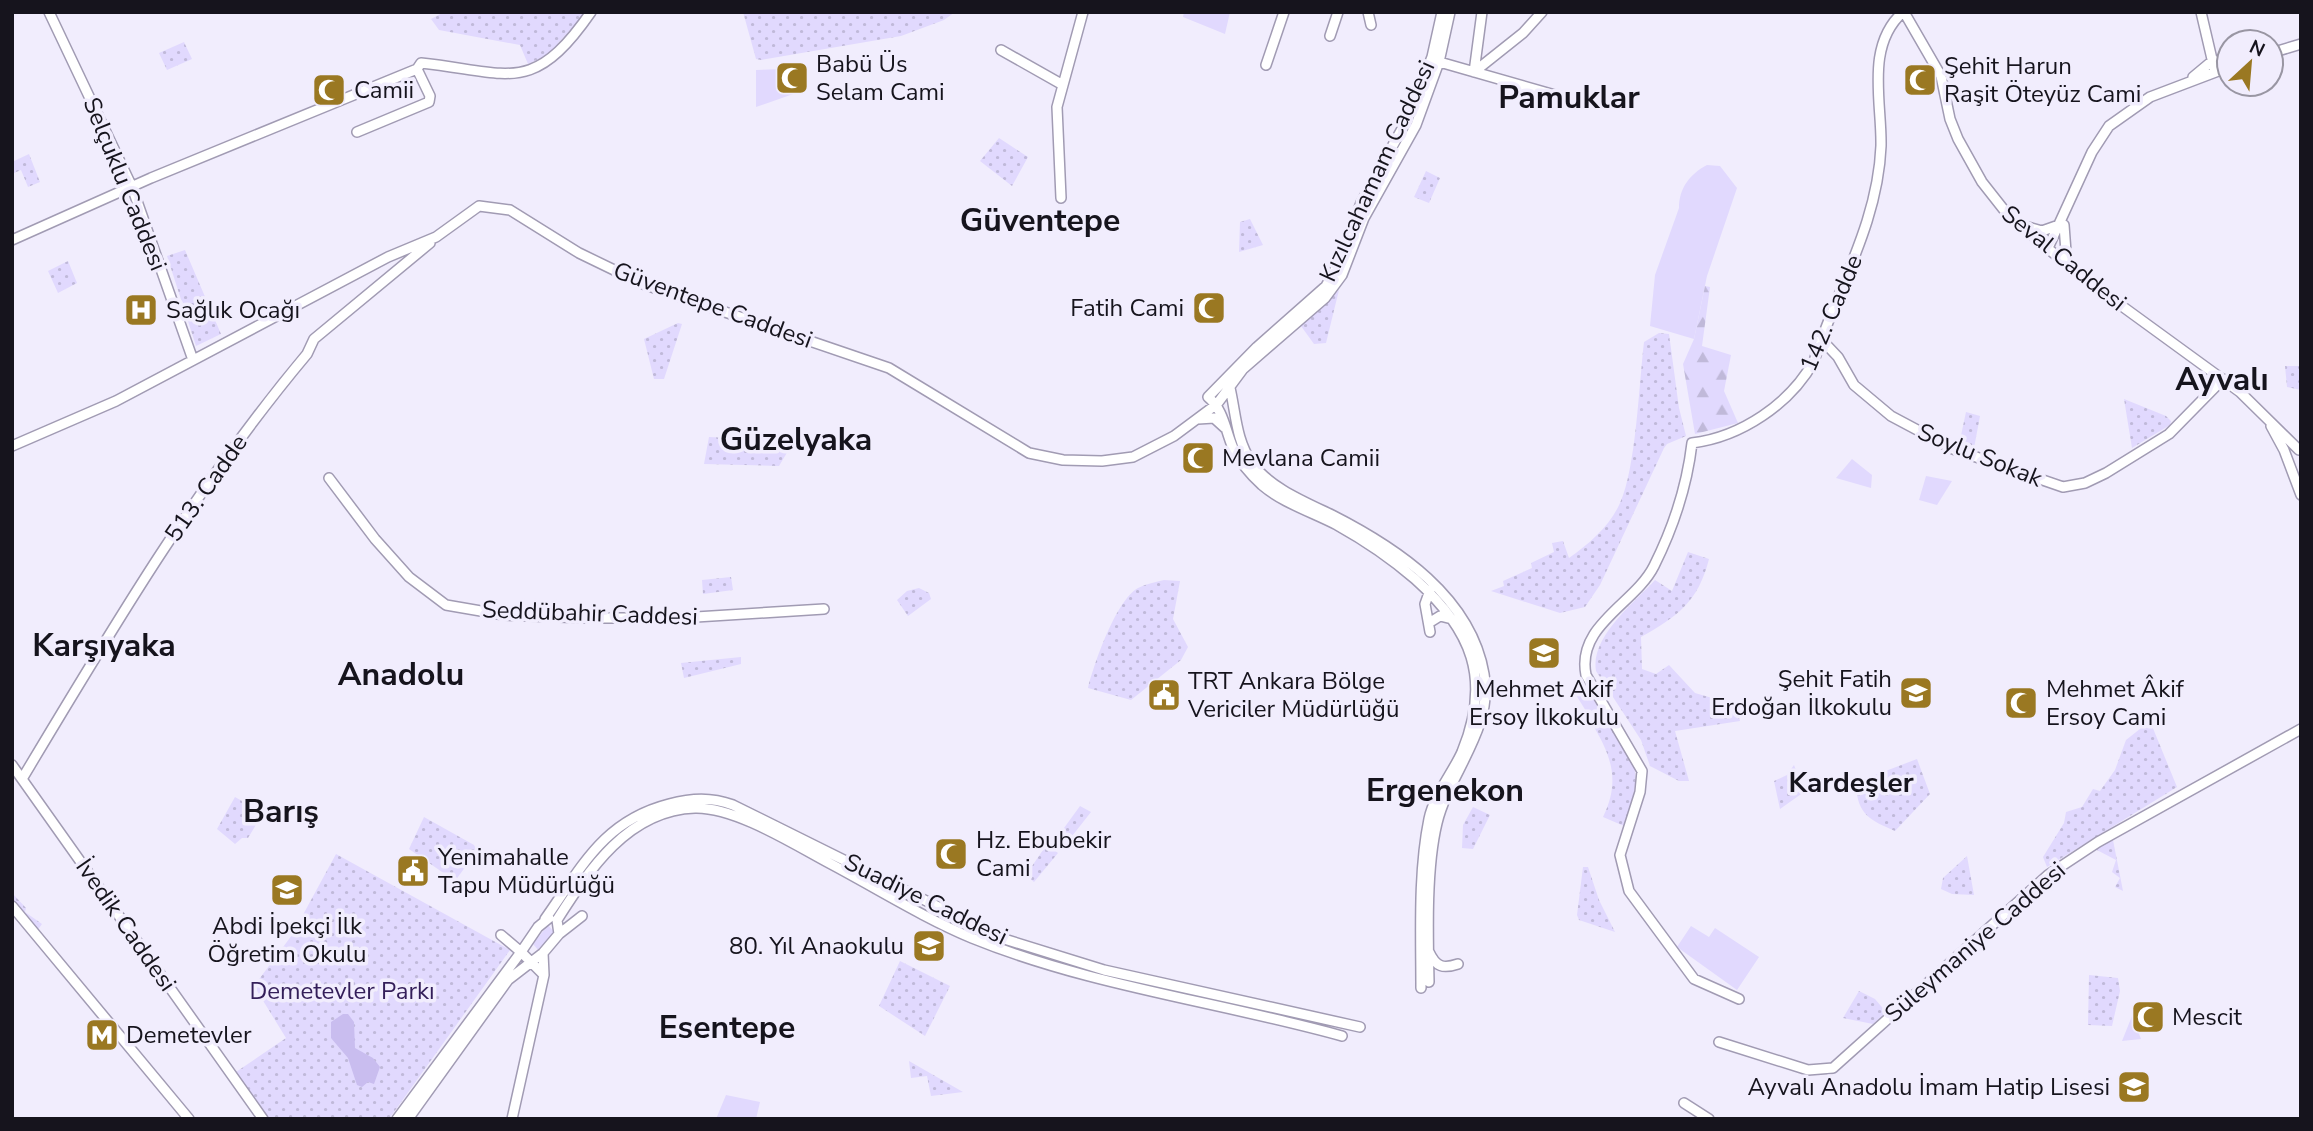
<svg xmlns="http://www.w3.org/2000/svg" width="2313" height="1131" font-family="'Nunito Sans',sans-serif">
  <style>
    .grass { fill: #e1d9fe }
    .forest { fill: url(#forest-firs) }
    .park { fill: url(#park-dots) }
    .water { fill: #c9bdef }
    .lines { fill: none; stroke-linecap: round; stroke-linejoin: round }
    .secondary-casing { stroke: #a19bb3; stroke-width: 12 }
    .secondary { stroke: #fff; stroke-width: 9 }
    .labels { text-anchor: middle; stroke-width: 7; stroke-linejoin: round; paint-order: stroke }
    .poi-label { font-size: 24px; fill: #16141d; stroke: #f1edfd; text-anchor: start }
    .street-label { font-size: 24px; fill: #16141d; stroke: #f1edfd }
    .park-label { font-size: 24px; fill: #331e59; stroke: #f1edfd }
    .quarter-label { font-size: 28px; font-weight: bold; fill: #16141d; stroke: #f1edfd }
    .district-label { font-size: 32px; font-weight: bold; fill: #16141d; stroke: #f1edfd }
  </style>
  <defs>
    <pattern id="forest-firs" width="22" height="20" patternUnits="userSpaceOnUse" patternTransform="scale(1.75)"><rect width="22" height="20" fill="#e1d9fe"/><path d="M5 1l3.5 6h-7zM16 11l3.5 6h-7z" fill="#c0b9d9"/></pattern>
    <pattern id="park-dots" width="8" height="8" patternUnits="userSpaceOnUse" patternTransform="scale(1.75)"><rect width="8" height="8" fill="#e1d9fe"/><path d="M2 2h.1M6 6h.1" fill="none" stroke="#c0b9d9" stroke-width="1.8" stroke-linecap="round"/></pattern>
  </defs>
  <rect width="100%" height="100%" fill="#f1edfd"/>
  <path class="grass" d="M1184 12H1230L1225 34 1183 17Z
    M783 69 784 87H797L799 92 756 107V70Z
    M1707 165 1720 166 1737 188 1707 276 1694 339 1650 326 1655 275 1679 208C1679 188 1690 174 1707 165Z
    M1852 459 1872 475 1871 488 1836 478Z
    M1926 476 1952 481 1937 505 1919 500Z
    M1588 689 1603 712 1591 719 1576 695Z
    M548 925 554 932 539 951 533 944Z
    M1691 926 1709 937 1715 928 1759 957 1737 990 1677 947Z
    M2132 1016 2141 1039 2122 1041Z
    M726 1095 760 1102 756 1119H716Z"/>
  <path class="forest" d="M1705 286 1710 287 1702 346 1731 355 1724 391 1738 423 1695 434 1683 364 1694 339Z"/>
  <path class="park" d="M444 12H583L584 15 558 43 560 47 544 61 541 58 528 64 520 45 439 30 431 19Z
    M743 12H955L944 20 901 36 761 60 756 59Z
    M184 42 192 59 167 70 159 53Z
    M999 138 1028 157 1012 186 980 161Z
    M29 154 40 182 28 187 21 170 12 174V162Z
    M1426 171 1440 178 1429 203 1414 197Z
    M1250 219 1263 245 1239 252 1240 222Z
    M185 250 221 334 196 346 167 256Z
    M68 261 77 283 58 293 48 271Z
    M1339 290 1326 343 1314 344 1301 326Z
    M678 323 682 324 664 379H654L644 339Z
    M1659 333 1669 334 1679 408 1686 436 1667 444 1664 448 1600 585 1585 607 1560 613 1491 591 1504 586 1503 581 1532 568 1531 563 1554 552 1552 543 1563 541 1569 558C1589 544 1610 526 1620 503 1636 469 1639 383 1644 342Z
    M2301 366V390L2287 387 2285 366Z
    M2124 399 2166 416 2171 421 2170 425 2132 448Z
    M1966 412 1980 416 1974 448 1960 440Z
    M709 437 788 441V451L779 466 704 464Z
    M1688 552 1709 559C1698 602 1678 616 1641 637L1642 669 1656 674 1669 665 1695 693 1736 705 1740 721 1675 731 1689 781H1679L1650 766 1641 740 1596 671C1590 637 1634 603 1655 580L1672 591Z
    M731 577 733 590 703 594 702 580Z
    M1164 580 1180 581 1173 619 1188 647 1181 660 1131 700 1088 688C1094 664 1116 600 1138 588 1146 584 1156 582 1164 580Z
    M919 588 929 593 931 599 908 616 897 600 907 591Z
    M741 657V664L684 678 681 663Z
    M1605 713C1636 767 1645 764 1624 826L1603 817C1621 780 1611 755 1591 722Z
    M2150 721 2177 787 2047 867 2043 857 2064 823 2066 812 2082 807 2093 789 2100 791 2115 770 2126 740Z
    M1917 759 1930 794 1895 831C1870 820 1858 815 1856 786L1862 780Z
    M1794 765 1804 792 1780 809 1774 781 1787 775Z
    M235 797 263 813 248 838H242L235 844 217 829Z
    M1080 806 1091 812 1065 845 1056 839Z
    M1473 807 1490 815 1473 849 1462 848 1463 825Z
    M424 817 474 845 477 851 455 881 409 849Z
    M2113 840 2123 891 2115 887 2120 878 2112 872 2116 860 2095 849Z
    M1047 844 1058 853 1034 882 1026 875Z
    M336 854 510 950 389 1119H270L236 1072 286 1038 254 986 292 935Z
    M1967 856 1974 895 1952 894 1941 889 1943 878Z
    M1583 867H1588L1599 900 1615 932 1579 920 1577 915Z
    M12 893 26 908 25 912 42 924 37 931 12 904Z
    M900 961 950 986 925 1036 879 1006Z
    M2089 975 2118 978 2120 991 2112 1026 2088 1025Z
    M1859 991 1875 999 1886 1012 1873 1024 1843 1018Z
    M909 1061 963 1092 931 1096 927 1076 911 1078Z"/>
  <path class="water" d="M343 1014H348L354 1022 355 1048 373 1058 380 1067 374 1084 368 1082 362 1087 357 1085 348 1058 331 1038V1022Z"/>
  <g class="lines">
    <defs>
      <path id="secondary" d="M49 12 132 187 193 360
        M1368 12 1371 25
        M1904 12 1941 76 1950 119 1958 139 1982 182 2008 215 2082 277 2240 392 2299 450
        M2201 12 2215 72
        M1330 36 1338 12
        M1001 50 1063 85
        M2271 53 2301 44
        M1436 61 1569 99
        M1266 65 1284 12
        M1474 72 1523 33 1542 12
        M1474 72 1482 12
        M2193 77 2211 62 2229 59
        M357 132 429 102 430 96 417 69
        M1061 198 1057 107 1083 12
        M2064 225 2066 252 2071 267
        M2028 227 2042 231 2059 225
        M12 240 151 178 417 69 421 63C509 72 532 97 591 12
        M2048 248 2092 152 2109 126 2150 97 2229 67
        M1821 339 1838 357 1854 385 1891 416 1953 449 2063 487 2085 483 2106 473 2169 434 2223 379
        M1230 388C1236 414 1236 440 1252 463 1270 488 1305 502 1332 515 1397 548 1471 597 1484 674 1494 729 1449 773 1437 823 1426 868 1428 936 1429 982
        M1198 419 1214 418 1225 428
        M2271 426 2284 450 2301 495
        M12 446 116 401 388 257 436 237 479 206 510 210 579 253 643 284 889 368 1029 453 1063 460 1102 461 1133 457 1174 436 1217 404 1243 369 1325 298 1342 275 1364 218 1416 125 1439 62 1450 12
        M329 478 375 539 409 577 446 605 504 615 588 618H680L824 609
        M1430 590 1425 604 1430 632
        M1432 621 1440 616 1452 619
        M12 765 263 1119
        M22 779C110 632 197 485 307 354L314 339 430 243
        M12 906 189 1119
        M545 919C582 867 603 821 669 804 692 798 711 797 733 805L1001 938 1104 970 1360 1027
        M559 934 582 916
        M1429 952C1436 967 1443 969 1458 964
        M544 975 521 952 538 927 549 918
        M1421 988C1421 933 1418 873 1429 819 1434 795 1452 774 1462 752 1492 679 1472 630 1415 579 1392 559 1364 540 1337 525 1312 512 1283 503 1262 485 1251 475 1240 462 1233 448 1225 430 1224 410 1208 397L1257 347 1326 286 1334 272 1361 203 1408 118 1432 57 1442 12
        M1739 999 1694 979 1629 891 1620 855 1640 792 1642 771 1586 675C1576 625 1635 604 1654 566 1674 526 1687 486 1692 443 1741 437 1790 404 1814 361 1837 289 1878 223 1881 146 1882 102 1865 46 1903 12
        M1719 1042 1808 1070 1833 1068 2048 875 2098 842 2301 729
        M1684 1103 1709 1119
        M397 1119 521 952 501 935
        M408 1119 508 980 543 953 559 934 557 920C589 870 628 810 695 808 736 807 795 845 831 864 878 889 924 918 972 938 1090 986 1220 1002 1342 1036
        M512 1119 544 975 543 953"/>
    </defs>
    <use href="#secondary" class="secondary-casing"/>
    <use href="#secondary" class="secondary"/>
  </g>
  <defs>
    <symbol id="mosque-square" viewBox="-11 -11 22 22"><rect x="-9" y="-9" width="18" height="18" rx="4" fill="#9a7822" stroke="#f1edfd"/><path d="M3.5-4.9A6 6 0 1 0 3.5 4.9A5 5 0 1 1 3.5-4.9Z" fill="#fff"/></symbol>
    <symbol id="hospital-square" viewBox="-11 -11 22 22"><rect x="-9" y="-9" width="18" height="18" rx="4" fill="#9a7822" stroke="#f1edfd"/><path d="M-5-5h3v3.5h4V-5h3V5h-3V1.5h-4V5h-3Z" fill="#fff"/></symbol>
    <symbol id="school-square" viewBox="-11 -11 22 22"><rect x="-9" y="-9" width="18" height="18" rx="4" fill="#9a7822" stroke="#f1edfd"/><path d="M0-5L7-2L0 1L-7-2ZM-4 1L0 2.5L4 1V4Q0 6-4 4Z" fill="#fff"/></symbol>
    <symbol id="civic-square" viewBox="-11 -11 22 22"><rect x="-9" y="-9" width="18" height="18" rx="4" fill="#9a7822" stroke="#f1edfd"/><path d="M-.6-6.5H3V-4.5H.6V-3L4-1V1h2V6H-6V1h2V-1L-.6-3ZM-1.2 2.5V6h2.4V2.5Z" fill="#fff"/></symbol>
    <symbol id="metro-square" viewBox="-11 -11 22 22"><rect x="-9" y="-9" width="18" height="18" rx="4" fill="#9a7822" stroke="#f1edfd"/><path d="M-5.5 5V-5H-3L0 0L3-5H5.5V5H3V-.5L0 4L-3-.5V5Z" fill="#fff"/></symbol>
  </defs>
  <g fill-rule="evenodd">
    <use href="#mosque-square" x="773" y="59" width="38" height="38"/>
    <use href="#mosque-square" x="1901" y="61" width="38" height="38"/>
    <use href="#mosque-square" x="310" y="71" width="38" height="38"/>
    <use href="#mosque-square" x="1190" y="289" width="38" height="38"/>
    <use href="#hospital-square" x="122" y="291" width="38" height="38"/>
    <use href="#mosque-square" x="1179" y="439" width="38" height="38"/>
    <use href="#school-square" x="1525" y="634" width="38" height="38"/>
    <use href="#school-square" x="1897" y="674" width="38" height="38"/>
    <use href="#civic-square" x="1145" y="676" width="38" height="38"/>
    <use href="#mosque-square" x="2002" y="684" width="38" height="38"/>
    <use href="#mosque-square" x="932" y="835" width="38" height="38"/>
    <use href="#civic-square" x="394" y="852" width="38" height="38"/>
    <use href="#school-square" x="268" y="871" width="38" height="38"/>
    <use href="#school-square" x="910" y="927" width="38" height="38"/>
    <use href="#mosque-square" x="2129" y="998" width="38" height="38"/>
    <use href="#metro-square" x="83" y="1016" width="38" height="38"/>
    <use href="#school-square" x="2115" y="1068" width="38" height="38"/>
  </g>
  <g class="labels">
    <g class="poi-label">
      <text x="816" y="72">Babü Üs<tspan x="816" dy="28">Selam Cami</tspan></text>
      <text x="1944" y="74">Şehit Harun<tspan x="1944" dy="28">Raşit Öteyüz Cami</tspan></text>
      <text x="354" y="98">Camii</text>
      <text x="1184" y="316" text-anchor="end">Fatih Cami</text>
      <text x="166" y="318">Sağlık Ocağı</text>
      <text x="1222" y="466">Mevlana Camii</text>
      <text x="1892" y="687" text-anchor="end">Şehit Fatih<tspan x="1892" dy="28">Erdoğan İlkokulu</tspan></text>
      <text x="1188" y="689">TRT Ankara Bölge<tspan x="1188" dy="28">Vericiler Müdürlüğü</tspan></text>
      <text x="1544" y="697" text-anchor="middle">Mehmet Akif<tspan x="1544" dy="28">Ersoy İlkokulu</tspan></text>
      <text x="2046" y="697">Mehmet Âkif<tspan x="2046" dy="28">Ersoy Cami</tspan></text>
      <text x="976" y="848">Hz. Ebubekir<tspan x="976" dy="28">Cami</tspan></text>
      <text x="438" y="865">Yenimahalle<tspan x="438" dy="28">Tapu Müdürlüğü</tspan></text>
      <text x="287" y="934" text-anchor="middle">Abdi İpekçi İlk<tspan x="287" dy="28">Öğretim Okulu</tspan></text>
      <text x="904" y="954" text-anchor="end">80. Yıl Anaokulu</text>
      <text x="2172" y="1025">Mescit</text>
      <text x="126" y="1043">Demetevler</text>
      <text x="2110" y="1095" text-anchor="end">Ayvalı Anadolu İmam Hatip Lisesi</text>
    </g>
    <g class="street-label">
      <text transform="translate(1377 171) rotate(-65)" y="8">Kızılcahamam Caddesi</text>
      <text transform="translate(125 184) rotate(68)" y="8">Selçuklu Caddesi</text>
      <text transform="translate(2064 258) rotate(39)" y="8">Seval Caddesi</text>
      <text transform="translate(713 305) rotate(20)" y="8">Güventepe Caddesi</text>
      <text transform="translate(1831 313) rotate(-67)" y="8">142. Cadde</text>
      <text transform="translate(1980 455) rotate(22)" y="8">Soylu Sokak</text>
      <text transform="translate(206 488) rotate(-55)" y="8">513. Cadde</text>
      <text transform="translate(590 613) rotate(2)" y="8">Seddübahir Caddesi</text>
      <text transform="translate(926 899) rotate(26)" y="8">Suadiye Caddesi</text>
      <text transform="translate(126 925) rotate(55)" y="8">İvedik Caddesi</text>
      <text transform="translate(1975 942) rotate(-41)" y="8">Süleymaniye Caddesi</text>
    </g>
    <g class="park-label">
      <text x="342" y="999">Demetevler Parkı</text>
    </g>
    <g class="quarter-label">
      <text x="1851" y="792">Kardeşler</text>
    </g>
    <g class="district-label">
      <text x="1569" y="108">Pamuklar</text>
      <text x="1040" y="231">Güventepe</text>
      <text x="2222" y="390">Ayvalı</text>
      <text x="796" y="450">Güzelyaka</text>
      <text x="104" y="656">Karşıyaka</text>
      <text x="401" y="685">Anadolu</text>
      <text x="1445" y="801">Ergenekon</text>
      <text x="281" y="822">Barış</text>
      <text x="727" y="1038">Esentepe</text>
    </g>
  </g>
  <rect width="2313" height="1131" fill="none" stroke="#16141d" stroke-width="28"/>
  <g transform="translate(2250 63) rotate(26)"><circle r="33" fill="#f1edfd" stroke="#9996a3" stroke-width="2"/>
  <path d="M0-5L12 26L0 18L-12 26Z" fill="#9a7822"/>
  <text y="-10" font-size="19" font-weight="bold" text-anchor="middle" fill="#16141d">N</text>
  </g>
</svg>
